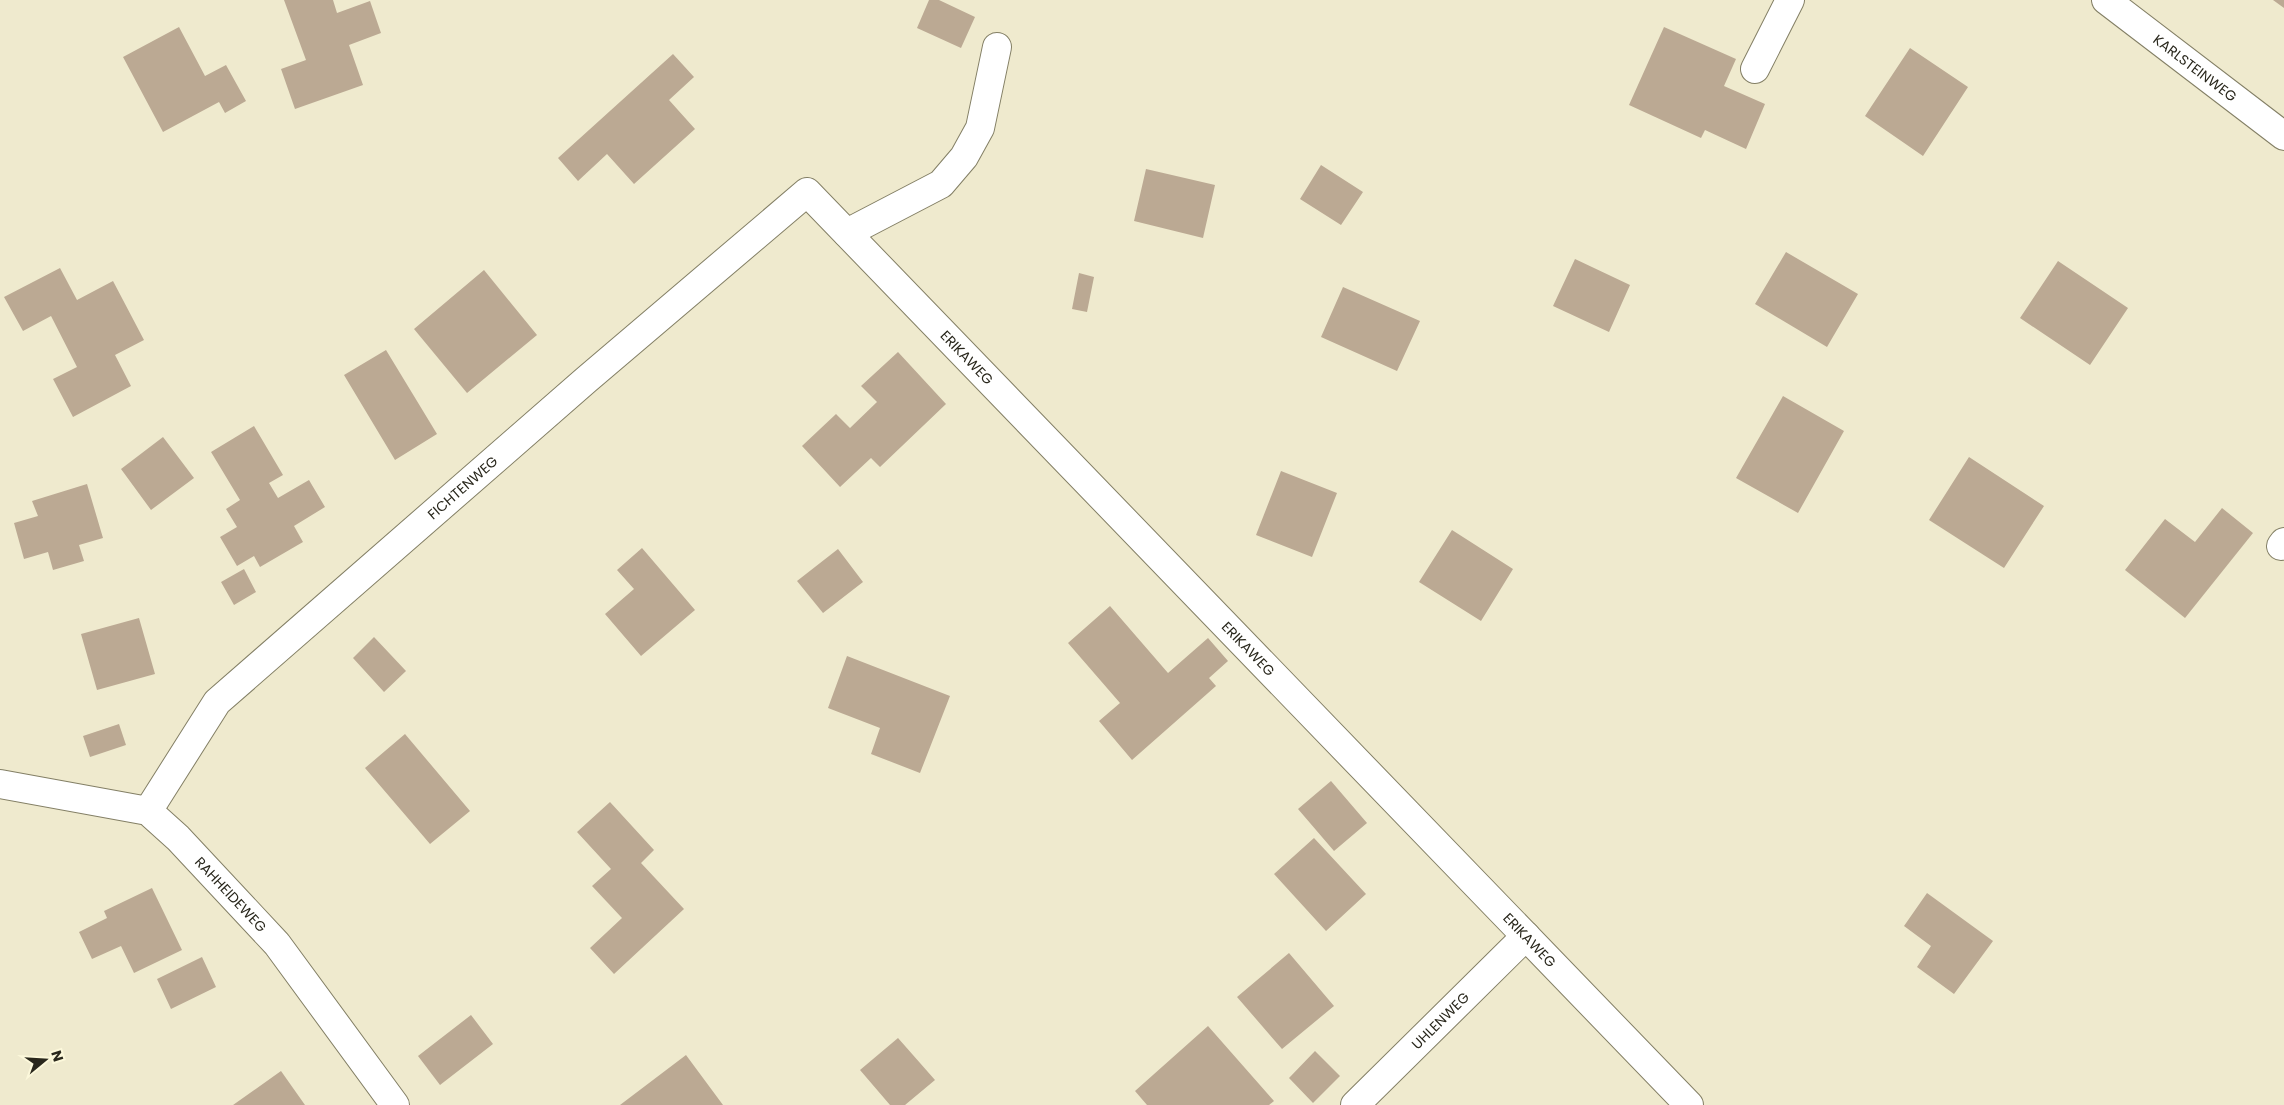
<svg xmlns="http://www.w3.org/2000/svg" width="2284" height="1105" font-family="Poppins,sans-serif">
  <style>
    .building { fill: #bba993 }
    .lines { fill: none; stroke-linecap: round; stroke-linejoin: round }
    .minor-casing { stroke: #837f65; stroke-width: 30 }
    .minor { stroke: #fff; stroke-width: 28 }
    .labels { text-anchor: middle; stroke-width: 4.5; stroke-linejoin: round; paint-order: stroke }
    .street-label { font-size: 14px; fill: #29271c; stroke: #fcf8db }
  </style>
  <rect width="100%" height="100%" fill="#efeace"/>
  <path class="building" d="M284 0H333L337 13 370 1 381 33 349 45 363 85 295 109 281 69 306 60Z
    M929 0H939L975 17 961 48 917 28Z
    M2273 0H2284V8Z
    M179 27 205 76 226 65 246 101 225 113 219 102 163 132 123 57Z
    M1664 27 1736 59 1724 86 1765 104 1746 149 1705 130 1701 138 1629 105Z
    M1910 48 1968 87 1923 156 1865 116Z
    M673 54 694 77 669 100 695 129 634 184 607 154 578 181 558 158Z
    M1321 165 1363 192 1341 225 1300 199Z
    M1146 169 1215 185 1203 238 1134 221Z
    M1786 252 1858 294 1827 347 1755 304Z
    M1575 259 1630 285 1609 332 1553 306Z
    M2058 261 2128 308 2090 365 2020 318Z
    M60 268 77 300 113 281 144 340 115 355 131 386 73 417 53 379 77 367 51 316 23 331 4 297Z
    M484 270 537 335 467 393 414 329Z
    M1079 273 1094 277 1087 312 1072 309Z
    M1343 287 1420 321 1397 371 1321 337Z
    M386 350 437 434 395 460 344 375Z
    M898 352 946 404 880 467 871 458 840 487 802 446 836 414 850 428 877 402 861 386Z
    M1783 396 1844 431 1798 513 1736 478Z
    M254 426 283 475 269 483 278 498 309 480 325 507 294 526 303 542 260 567 254 556 237 566 220 537 237 527 226 509 240 500 211 452Z
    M163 437 194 478 151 510 121 469Z
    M1969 457 2044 506 2004 568 1929 520Z
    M1281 471 1337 493 1312 557 1256 535Z
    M87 484 103 538 79 545 84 561 53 570 48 552 24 559 14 523 38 516 32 501Z
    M2222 508 2253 533 2185 618 2125 570 2165 519 2195 542Z
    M1452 530 1513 569 1481 621 1419 582Z
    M642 548 695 610 641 656 605 614 634 589 617 570Z
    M838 549 863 582 823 613 797 581Z
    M244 569 256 592 234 605 221 582Z
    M1110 606 1168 673 1208 638 1228 661 1209 678 1216 686 1132 760 1099 721 1120 703 1068 643Z
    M139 618 155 674 97 690 81 634Z
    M374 637 406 671 384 692 353 658Z
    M847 656 950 696 920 773 871 754 880 728 828 708Z
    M119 724 126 745 90 757 83 736Z
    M405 734 470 811 430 844 365 768Z
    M1331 781 1367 823 1334 851 1298 809Z
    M610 802 654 850 641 863 684 909 614 974 590 948 622 918 592 886 611 869 577 832Z
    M1314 838 1366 894 1326 931 1274 874Z
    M152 888 182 950 134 973 121 946 92 959 79 932 107 918 104 911Z
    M1927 893 1993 941 1954 994 1917 967 1931 946 1904 926Z
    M1289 953 1334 1006 1282 1049 1237 997Z
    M202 957 216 987 171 1009 157 979Z
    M471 1015 493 1044 440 1085 418 1056Z
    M1208 1026 1274 1101 1269 1105H1147L1135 1091Z
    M898 1038 935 1080 905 1105H890L860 1070Z
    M1315 1051 1340 1076 1313 1103 1289 1078Z
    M686 1055 723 1105H620Z
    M281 1071 305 1105H233Z"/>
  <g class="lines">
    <defs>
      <g id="minor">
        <path id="s1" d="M2106 0 2284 136"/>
        <path d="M1755 69 1790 0"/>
        <path d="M847 233 941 184 964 157 980 128 997 47"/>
        <path d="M2281 546 2284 542"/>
        <path id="s2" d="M0 784 148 811 178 838 277 944 395 1105"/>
        <path id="s3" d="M148 811 217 702 586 380 807 192 1689 1105"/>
        <path id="s4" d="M1355 1105 1526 936"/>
      </g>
    </defs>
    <use href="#minor" class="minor-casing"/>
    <use href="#minor" class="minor"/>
  </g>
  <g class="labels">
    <g class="street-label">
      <text dy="5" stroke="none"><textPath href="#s1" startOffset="112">KARLSTEINWEG</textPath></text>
      <text dy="5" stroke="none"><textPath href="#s3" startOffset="1139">ERIKAWEG</textPath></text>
      <text dy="5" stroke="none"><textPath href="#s3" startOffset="455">FICHTENWEG</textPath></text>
      <text dy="5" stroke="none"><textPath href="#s3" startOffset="1544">ERIKAWEG</textPath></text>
      <text dy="5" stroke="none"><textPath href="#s2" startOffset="268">RAHHEIDEWEG</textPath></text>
      <text dy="5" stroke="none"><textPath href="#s3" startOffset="1949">ERIKAWEG</textPath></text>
      <text dy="5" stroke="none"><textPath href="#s4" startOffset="120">UHLENWEG</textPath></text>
    </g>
  </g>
  <g transform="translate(45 1060) rotate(72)" stroke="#fcf8db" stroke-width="4" paint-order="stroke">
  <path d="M0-4L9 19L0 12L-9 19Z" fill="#29271c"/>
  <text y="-8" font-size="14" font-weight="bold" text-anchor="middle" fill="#29271c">N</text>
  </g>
</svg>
